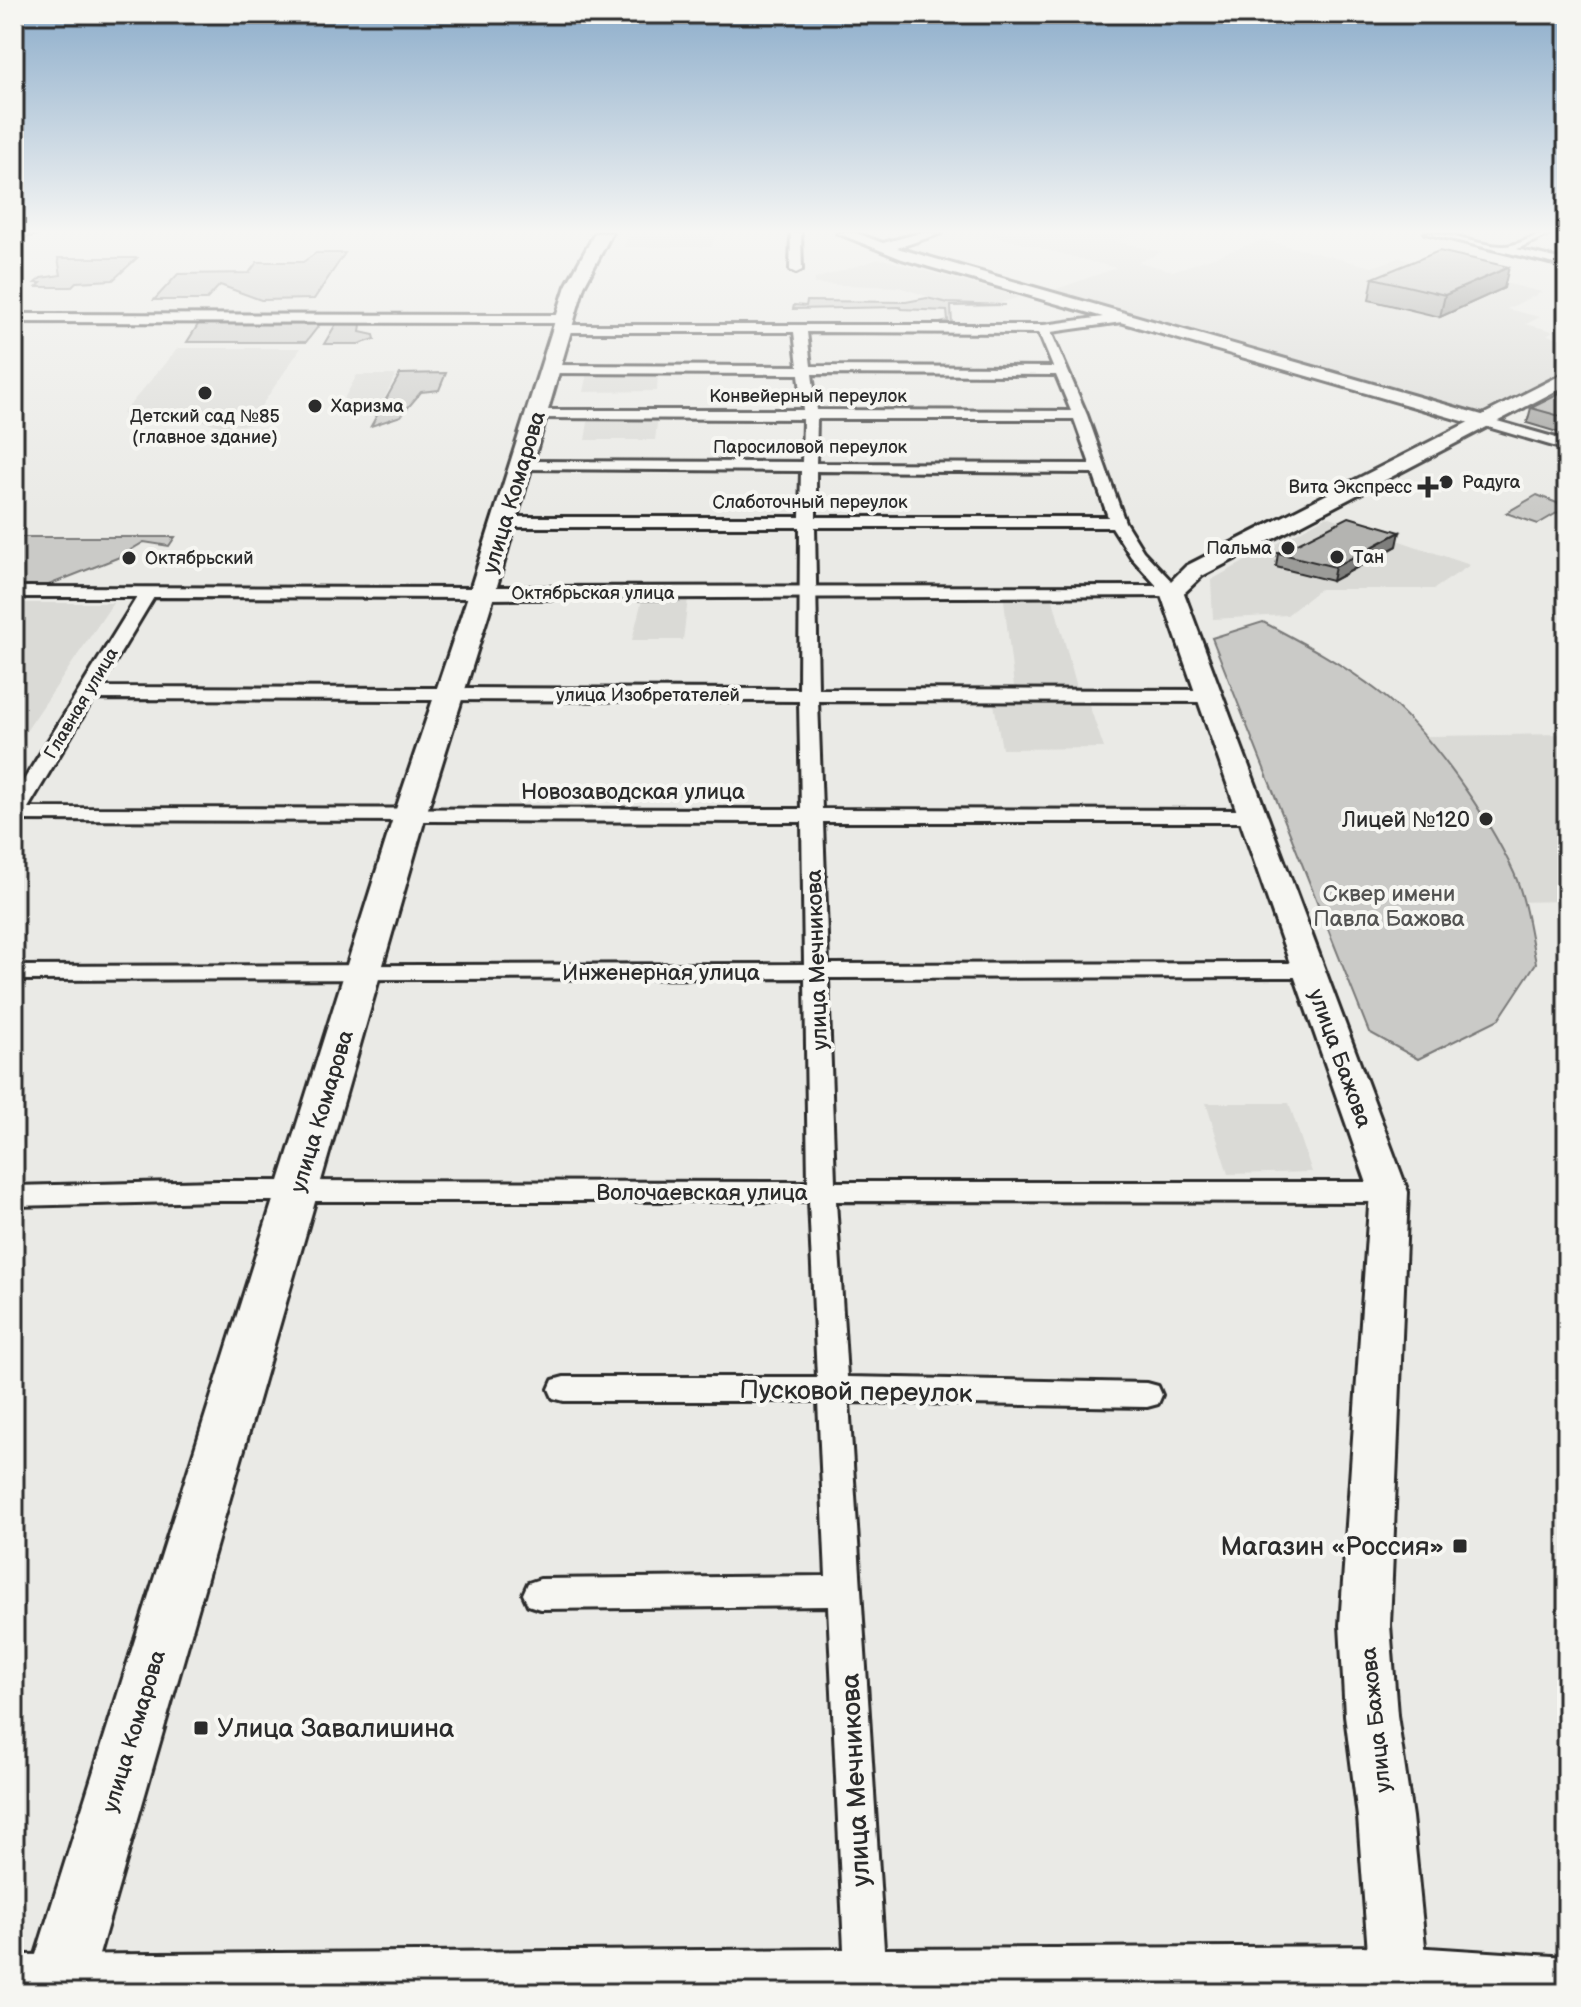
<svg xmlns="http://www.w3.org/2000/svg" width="1581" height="2007" font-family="'Balsamiq Sans',sans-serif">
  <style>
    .built { fill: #dadad6 }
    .green { fill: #cacac7; stroke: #7a7a79; stroke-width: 2 }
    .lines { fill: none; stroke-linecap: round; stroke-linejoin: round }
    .minor-casing { stroke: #2b2b2b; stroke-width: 6 }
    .tertiary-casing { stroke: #2b2b2b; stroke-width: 6 }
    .secondary-casing { stroke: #2b2b2b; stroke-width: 6 }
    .primary-casing { stroke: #2b2b2b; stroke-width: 6 }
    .minor { fill: #f6f6f2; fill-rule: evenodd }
    .tertiary { fill: #f6f6f2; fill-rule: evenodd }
    .secondary { fill: #f6f6f2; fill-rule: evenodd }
    .primary { fill: #f6f6f2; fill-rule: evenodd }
    .wall { fill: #9b9b98; stroke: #2b2b2b; stroke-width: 2 }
    .shaded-wall { fill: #7e7e7c; stroke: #2b2b2b; stroke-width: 2 }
    .building { fill: #b4b4b1; stroke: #2b2b2b; stroke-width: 2 }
    .poi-dot { fill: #2b2b2b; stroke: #f6f6f2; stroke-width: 3 }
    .labels { text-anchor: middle; stroke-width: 8; stroke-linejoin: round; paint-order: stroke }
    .far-street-label { font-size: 18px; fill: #2b2b2b; stroke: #f6f6f2 }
    .far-poi-label { font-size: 18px; fill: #2b2b2b; stroke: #f6f6f2; text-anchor: start }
    .street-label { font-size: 22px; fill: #2b2b2b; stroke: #f6f6f2 }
    .poi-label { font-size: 22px; fill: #2b2b2b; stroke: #f6f6f2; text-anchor: end }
    .park-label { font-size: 22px; fill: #535352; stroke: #f6f6f2 }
    .near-street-label { font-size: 26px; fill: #2b2b2b; stroke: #f6f6f2 }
    .near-poi-label { font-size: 26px; fill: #2b2b2b; stroke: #f6f6f2; text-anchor: end }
  </style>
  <rect width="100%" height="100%" fill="#eaeae6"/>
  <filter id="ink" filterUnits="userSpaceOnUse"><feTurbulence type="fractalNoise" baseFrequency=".0125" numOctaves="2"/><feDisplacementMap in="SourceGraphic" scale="16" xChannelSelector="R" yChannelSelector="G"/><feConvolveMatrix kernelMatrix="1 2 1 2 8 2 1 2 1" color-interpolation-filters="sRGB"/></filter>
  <g filter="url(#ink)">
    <path class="built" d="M983 233H1138L1116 241 1162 252 1138 262 1173 271 1263 240 1372 267 1399 258 1542 292 1507 309 1540 317 1526 324 1553 331 1547 335 1567 340V373L1486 413 1455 408 1051 291 1116 268Z
      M628 236H714L712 247H624Z
      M879 259 886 260 1020 297 993 305 948 303 899 287 814 284 815 279Z
      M178 348H301L248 425 221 426 179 414H122Z
      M587 373H658L657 391 583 392Z
      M357 375H396L376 415H335Z
      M589 416H658L655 440H585Z
      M1327 516 1470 565 1434 589H1320L1287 615 1213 619 1211 580Z
      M688 599 683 640H632L642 600Z
      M1004 600H1053L1077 687H1014Z
      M14 603H113L14 749Z
      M993 698 1087 699 1104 748 1002 749Z
      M1567 734V901L1451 903 1360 737Z
      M1206 1103H1289L1312 1172 1228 1174Z"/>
    <path class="green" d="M316 253H345L314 299 261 300 220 285 206 300H154L178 274 249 273 257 262H303Z
      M58 258H137L113 280 76 282 71 287H37L41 283H35L41 278 61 275Z
      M927 298 948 303 1006 305 951 306 952 325 940 323 948 321 947 311 901 309 900 307 793 309 794 305 806 306 807 301 906 302Z
      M201 320 319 321 320 324 306 342H187Z
      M336 324H361L360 332 374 335 375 339 359 344H324Z
      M446 373 439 390 421 392 401 416 371 426 400 374Z
      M1537 495 1567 507 1538 524 1506 513Z
      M14 537H175L169 546 144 542 117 558 41 588 14 587Z
      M1263 622C1303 643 1343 664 1379 692 1429 730 1488 816 1514 873 1526 900 1530 934 1536 963L1499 1019 1418 1059 1369 1032 1212 638Z"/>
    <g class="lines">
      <defs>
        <path id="minor" d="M14 233H38L14 238Z
          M791 233H801L802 270 796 273 790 270Z
          M1425 233C1452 233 1476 245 1502 246 1519 247 1534 233 1552 233L1517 249 1567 261V267Z
          M14 314 565 315 571 319 565 323 14 322Z
          M1125 314 1129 315V321L1051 332 1087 415 1125 522 1143 551 1178 588 1180 592 1178 596H1166L1131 557 1112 527H815L818 689 1209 690 1218 696 1209 702 818 701 822 809 1253 810 1263 816 1253 822H823L828 964 1309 963 1317 965 1321 970 1317 975 1309 977 828 978 835 1182H1389L1399 1185 1403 1192 1399 1199 1389 1202 836 1201 847 1377 1147 1383 1158 1386 1162 1395 1158 1404 1147 1407 849 1402 884 1949 1398 1946 1567 1957V1993H1501L1398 1986 14 1993V1955L844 1949 828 1606 540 1609 528 1605 523 1594 528 1583 540 1579 826 1576 818 1401H564L553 1398 549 1389 553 1380 564 1377H817L809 1201H217L14 1206V1186L217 1181 808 1182 805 978 14 980V966L804 964 802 822 14 820V796L137 597H14V587L482 588 490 593 482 598 154 597 100 687 799 689 800 527H503L495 522 503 517H800L801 471 521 469 514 465 521 461 802 462 803 419 536 418 529 414 536 410H803L799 374 550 373 543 369 550 365 798 366 794 332H562L558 331V325H1044ZM807 332 1039 333 1053 367 811 366ZM812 374 1056 375 1071 411 817 410ZM817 419H1074L1090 464 816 463ZM816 471 1093 473 1108 517H816ZM93 699 799 701 801 809 28 808Z
          M1483 417 1567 441V450L1478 424 1476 421Z"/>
        <path id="tertiary" d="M837 233H856L883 243 920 233H942L897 248 1489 417 1492 421 1483 426 1477 425 902 259Z
          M1172 586 1179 588 1183 592 1179 596 482 599 471 593 482 587Z"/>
        <path id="secondary" d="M1567 372V385L1202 576 1184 593 1408 1192 1390 1625 1397 1715 1412 1817 1427 1966 1434 1993H1376L1369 1966 1358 1817 1345 1715 1340 1625 1370 1192 1160 592 1186 566Z"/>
        <path id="primary" d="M595 233H612L584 286 495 593 426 815 88 1993H24L394 815 469 593 566 286Z"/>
      </defs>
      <use href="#minor" class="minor-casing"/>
      <use href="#tertiary" class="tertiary-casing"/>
      <use href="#secondary" class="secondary-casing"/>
      <use href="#primary" class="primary-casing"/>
      <use href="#minor" class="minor"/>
      <use href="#tertiary" class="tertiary"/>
      <use href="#secondary" class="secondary"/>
      <use href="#primary" class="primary"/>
    </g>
    <path class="wall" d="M1373 278 1504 288 1440 317 1369 300Z
      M1567 390V435L1527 423 1531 408Z
      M1397 546 1332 581 1276 567 1278 553Z"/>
    <path class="shaded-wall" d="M1509 267 1504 288 1440 317 1445 295Z
      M1400 532 1397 546 1332 581 1335 567Z"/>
    <path class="building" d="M1439 251 1509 267 1445 295 1373 278Z
      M1567 390V418L1531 408Z
      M1349 517 1400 532 1335 567 1278 553Z"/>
  </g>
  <linearGradient id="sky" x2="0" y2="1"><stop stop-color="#8bacca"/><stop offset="0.45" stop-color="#f6f6f4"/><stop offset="1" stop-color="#f6f6f4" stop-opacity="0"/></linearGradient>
  <rect width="1581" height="514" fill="url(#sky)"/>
  <g class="poi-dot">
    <circle cx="205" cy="393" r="8"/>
    <circle cx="315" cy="406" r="8"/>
    <circle cx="1446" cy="482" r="8"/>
    <path d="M1424 475h8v8h8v8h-8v8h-8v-8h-8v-8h8z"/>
    <circle cx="1288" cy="548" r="8"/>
    <circle cx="1337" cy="557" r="8"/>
    <circle cx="129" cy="558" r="8"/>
    <circle cx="1486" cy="819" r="8"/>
    <rect x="1452" y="1538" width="16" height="16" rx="4"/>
    <rect x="193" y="1720" width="16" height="16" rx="4"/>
  </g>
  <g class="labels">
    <g class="far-street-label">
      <text x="808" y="402">Конвейерный переулок</text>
      <text x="810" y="453">Паросиловой переулок</text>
      <text x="810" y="508">Слаботочный переулок</text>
      <text x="593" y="599">Октябрьская улица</text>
      <text x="648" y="701">улица Изобретателей</text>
      <text transform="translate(81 703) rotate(-59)" y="6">Главная улица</text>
    </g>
    <g class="far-poi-label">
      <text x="331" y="412">Харизма</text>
      <text x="205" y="422" text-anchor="middle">Детский сад №85<tspan x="205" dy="21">(главное здание)</tspan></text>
      <text x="1462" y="488">Радуга</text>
      <text x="1412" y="493" text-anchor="end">Вита Экспресс</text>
      <text x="1272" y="554" text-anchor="end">Пальма</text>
      <text x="1353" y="563">Тан</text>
      <text x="145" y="564">Октябрьский</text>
    </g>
    <g class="street-label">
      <text transform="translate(513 492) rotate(-73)" y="8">улица Комарова</text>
      <text x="633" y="799">Новозаводская улица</text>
      <text transform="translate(816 960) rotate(-92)" y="8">улица Мечникова</text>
      <text x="661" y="980">Инженерная улица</text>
      <text transform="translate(1341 1058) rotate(70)" y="8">улица Бажова</text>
      <text transform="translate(321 1111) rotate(-73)" y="8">улица Комарова</text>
      <text x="702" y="1200">Волочаевская улица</text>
      <text transform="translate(1375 1720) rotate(-96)" y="8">улица Бажова</text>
      <text transform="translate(133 1731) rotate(-73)" y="8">улица Комарова</text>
    </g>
    <g class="poi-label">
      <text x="1470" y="827">Лицей №120</text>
    </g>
    <g class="park-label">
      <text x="1389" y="901">Сквер имени<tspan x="1389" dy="25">Павла Бажова</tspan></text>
    </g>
    <g class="near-street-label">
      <text transform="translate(856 1391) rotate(1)" y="9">Пусковой переулок</text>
      <text transform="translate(855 1780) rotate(-93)" y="9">улица Мечникова</text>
    </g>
    <g class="near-poi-label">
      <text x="1444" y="1555">Магазин «Россия»</text>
      <text x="217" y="1737" text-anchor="start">Улица Завалишина</text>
    </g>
  </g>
  <rect width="1581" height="2007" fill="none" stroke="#f6f6f2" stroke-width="48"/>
  <rect x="24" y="24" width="1533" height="1959" fill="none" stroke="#2b2b2b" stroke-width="3" filter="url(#ink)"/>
</svg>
